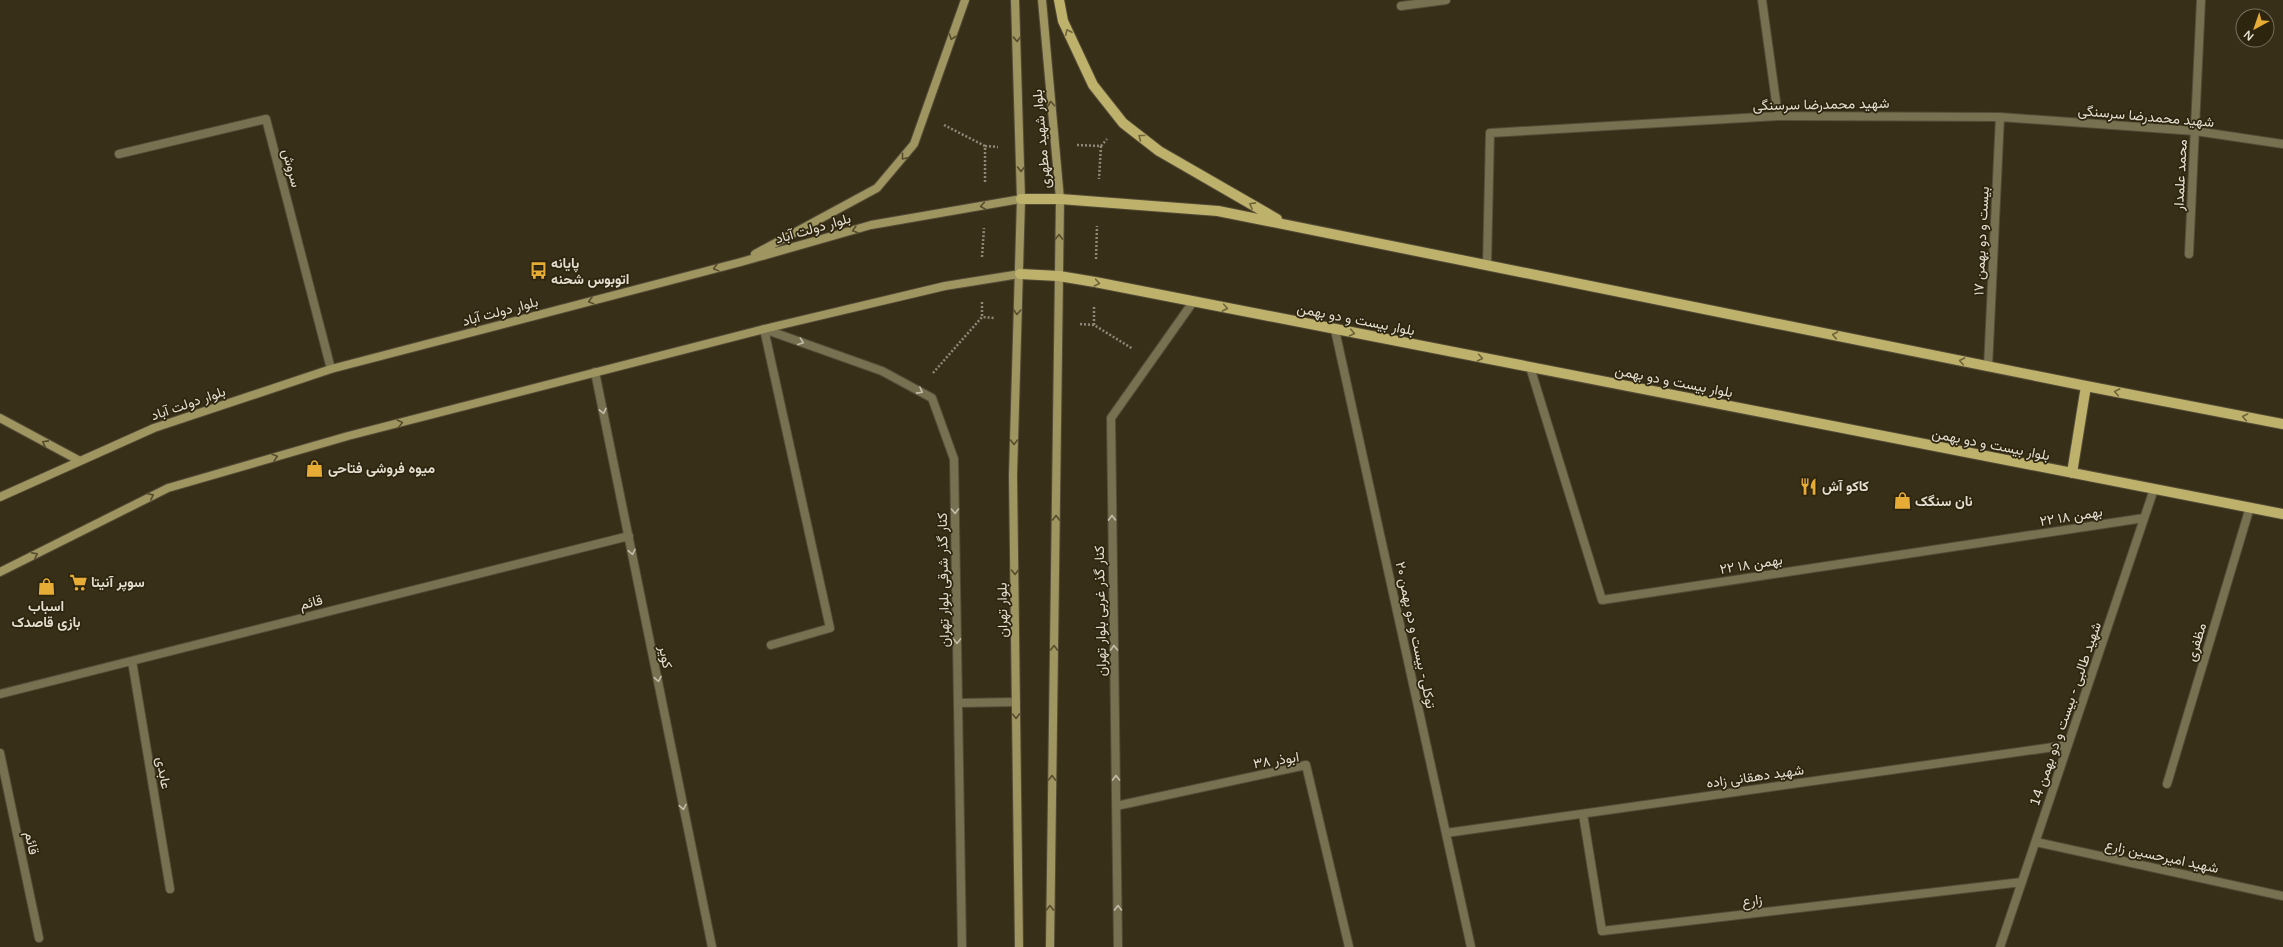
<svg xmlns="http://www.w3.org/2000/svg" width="2283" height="947" font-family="'Varela Round',Vazirmatn,sans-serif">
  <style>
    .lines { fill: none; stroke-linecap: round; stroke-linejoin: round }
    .minor-casing { stroke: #534b36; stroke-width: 10 }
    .secondary-casing { stroke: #534b36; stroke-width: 10 }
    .primary-casing { stroke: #534b36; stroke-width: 12 }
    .path { stroke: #8f8877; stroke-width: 2.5; stroke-dasharray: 2 2; stroke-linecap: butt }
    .minor { stroke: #777151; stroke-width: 8 }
    .secondary { stroke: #9f9561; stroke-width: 8 }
    .primary { stroke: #beb16c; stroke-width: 10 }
    .oneway { stroke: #6f6439 }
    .oneway2 { stroke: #564c2c }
    .oneway3 { stroke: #c3bdaa }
    .labels { text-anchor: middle; stroke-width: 3.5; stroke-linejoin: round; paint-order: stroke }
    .street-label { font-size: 14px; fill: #e3ded0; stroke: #2e250f }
    .poi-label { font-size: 14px; font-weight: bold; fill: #e3ded0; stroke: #2e250f; text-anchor: start }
  </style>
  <rect width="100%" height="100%" fill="#382f19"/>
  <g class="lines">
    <defs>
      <path id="minor" d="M1762 0 1778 116
        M1401 6 1446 0
        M119 154 266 119 331 369
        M2189 254 2201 0
        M1487 265 1490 133 1778 116 2000 117 2195 131 2283 144
        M764 329 882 371 932 398 954 459 962 947
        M764 329 830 628 771 645
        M1335 330 1471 947
        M1530 367 1602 600 2144 518
        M1988 367 2000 117
        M595 372 712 947
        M132 661 170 889
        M0 694 629 536
        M958 703 1016 702
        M0 753 39 938
        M2167 784 2250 507
        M1116 806 1306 765 1349 947
        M1583 814 1602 931 2022 882
        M1446 833 2068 745
        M2036 842 2283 896
        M1118 947 1111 418 1193 302
        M2000 947 2154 489"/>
      <path id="secondary" d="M1015 0 1021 199 1013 475 1019 947
        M1042 0 1060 199 1050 947
        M755 254 877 188 914 144 965 0
        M0 418 80 461
        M0 497 154 428 331 369 741 262 871 225 1021 199
        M0 572 168 488 348 436 764 329 945 286 1020 274"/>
      <path id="primary" d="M1059 0 1063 21 1093 85 1123 123 1159 151 1277 219
        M1021 199H1060L1218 211 2086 386 2283 424
        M1020 274 1059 276 1095 282 2283 514
        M2072 473 2086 386"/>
    </defs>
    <use href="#minor" class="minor-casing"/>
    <use href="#secondary" class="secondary-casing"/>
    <use href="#primary" class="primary-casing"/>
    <path class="path" d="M944 125 985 146V183
      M1077 145 1101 146 1099 179
      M985 146 998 147
      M1101 146 1107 139
      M982 257 984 228
      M1096 259 1097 226
      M982 302V317
      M1080 324 1094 325 1133 349
      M1094 325V306
      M933 373 982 317 995 318"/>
    <use href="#minor" class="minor"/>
    <use href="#secondary" class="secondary"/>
    <use href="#primary" class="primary"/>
  </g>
  <defs><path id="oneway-chevron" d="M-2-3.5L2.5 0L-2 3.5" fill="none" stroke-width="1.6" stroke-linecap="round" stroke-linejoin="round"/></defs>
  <g class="oneway">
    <use href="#oneway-chevron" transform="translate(1068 32) rotate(-115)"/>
    <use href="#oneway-chevron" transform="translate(1141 137) rotate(-142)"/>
    <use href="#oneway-chevron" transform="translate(1252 205) rotate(-151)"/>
    <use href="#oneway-chevron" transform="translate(1097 283) rotate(11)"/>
    <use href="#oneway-chevron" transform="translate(1225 308) rotate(11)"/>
    <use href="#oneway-chevron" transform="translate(1352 333) rotate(11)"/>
    <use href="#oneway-chevron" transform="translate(1835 335) rotate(-169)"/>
    <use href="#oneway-chevron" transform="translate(1480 358) rotate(11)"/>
    <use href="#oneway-chevron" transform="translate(1962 361) rotate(-169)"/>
    <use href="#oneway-chevron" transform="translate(2117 392) rotate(-169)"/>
    <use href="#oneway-chevron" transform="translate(2245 417) rotate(-169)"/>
  </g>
  <g class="oneway2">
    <use href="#oneway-chevron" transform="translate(952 37) rotate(109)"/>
    <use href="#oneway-chevron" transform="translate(1017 39) rotate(88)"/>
    <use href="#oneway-chevron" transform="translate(1051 104) rotate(-95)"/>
    <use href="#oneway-chevron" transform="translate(904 157) rotate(130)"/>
    <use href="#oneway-chevron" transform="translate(1021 169) rotate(90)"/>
    <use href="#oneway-chevron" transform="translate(983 206) rotate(170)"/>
    <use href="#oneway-chevron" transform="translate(855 230) rotate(164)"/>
    <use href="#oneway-chevron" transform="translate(1059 237) rotate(-89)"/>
    <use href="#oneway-chevron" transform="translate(716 268) rotate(165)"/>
    <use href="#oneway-chevron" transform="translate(591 301) rotate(165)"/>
    <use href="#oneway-chevron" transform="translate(1017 312) rotate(93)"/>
    <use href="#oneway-chevron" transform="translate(400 423) rotate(-14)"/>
    <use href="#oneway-chevron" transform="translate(1014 442) rotate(91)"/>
    <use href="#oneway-chevron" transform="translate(45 443) rotate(-152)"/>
    <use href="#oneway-chevron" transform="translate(275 457) rotate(-16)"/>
    <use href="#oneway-chevron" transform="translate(151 496) rotate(-27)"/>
    <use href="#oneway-chevron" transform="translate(1056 518) rotate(-89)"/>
    <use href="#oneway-chevron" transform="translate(35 555) rotate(-27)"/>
    <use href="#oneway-chevron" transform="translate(1015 572) rotate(89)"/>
    <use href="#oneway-chevron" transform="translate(1054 648) rotate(-89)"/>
    <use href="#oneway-chevron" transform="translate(1016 716) rotate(89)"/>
    <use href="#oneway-chevron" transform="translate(1052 778) rotate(-89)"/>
    <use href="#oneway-chevron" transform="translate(1050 908) rotate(-89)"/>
  </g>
  <g class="oneway3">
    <use href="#oneway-chevron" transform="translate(801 342) rotate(20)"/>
    <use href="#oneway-chevron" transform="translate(920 391) rotate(28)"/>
    <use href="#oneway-chevron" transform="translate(603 411) rotate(78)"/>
    <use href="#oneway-chevron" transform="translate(955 511) rotate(89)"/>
    <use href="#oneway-chevron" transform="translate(1112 518) rotate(-91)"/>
    <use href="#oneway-chevron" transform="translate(632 552) rotate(79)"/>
    <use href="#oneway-chevron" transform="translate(957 641) rotate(89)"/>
    <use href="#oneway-chevron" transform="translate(1114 648) rotate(-91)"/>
    <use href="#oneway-chevron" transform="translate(658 679) rotate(79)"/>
    <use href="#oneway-chevron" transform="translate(1116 778) rotate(-91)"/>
    <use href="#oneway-chevron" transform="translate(683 807) rotate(79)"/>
    <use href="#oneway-chevron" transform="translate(1118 908) rotate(-91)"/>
  </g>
  <defs>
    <symbol id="bus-bare" viewBox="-9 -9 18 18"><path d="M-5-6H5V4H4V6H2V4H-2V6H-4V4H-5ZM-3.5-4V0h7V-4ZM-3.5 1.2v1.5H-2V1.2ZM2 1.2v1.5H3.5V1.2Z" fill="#e6ac36" stroke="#2e250f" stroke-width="2.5" paint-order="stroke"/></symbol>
    <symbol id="shop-bare" viewBox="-9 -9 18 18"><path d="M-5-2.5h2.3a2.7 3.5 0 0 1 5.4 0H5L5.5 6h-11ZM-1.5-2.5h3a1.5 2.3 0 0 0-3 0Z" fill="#e6ac36" stroke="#2e250f" stroke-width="2.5" paint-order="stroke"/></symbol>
    <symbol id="restaurant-bare" viewBox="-9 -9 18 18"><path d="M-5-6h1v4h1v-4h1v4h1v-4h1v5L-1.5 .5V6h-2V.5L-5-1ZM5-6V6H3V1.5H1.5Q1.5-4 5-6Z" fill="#e6ac36" stroke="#2e250f" stroke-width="2.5" paint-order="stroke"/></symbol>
    <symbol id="supermarket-bare" viewBox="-9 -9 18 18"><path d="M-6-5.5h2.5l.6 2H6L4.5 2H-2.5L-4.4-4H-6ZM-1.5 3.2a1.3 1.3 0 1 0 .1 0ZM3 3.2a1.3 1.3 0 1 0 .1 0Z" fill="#e6ac36" stroke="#2e250f" stroke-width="2.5" paint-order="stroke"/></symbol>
  </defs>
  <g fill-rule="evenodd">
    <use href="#bus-bare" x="526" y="258" width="25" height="25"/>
    <use href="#shop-bare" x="302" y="456" width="25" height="25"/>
    <use href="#restaurant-bare" x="1796" y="474" width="25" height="25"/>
    <use href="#shop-bare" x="1890" y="488" width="25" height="25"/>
    <use href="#supermarket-bare" x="66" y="570" width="25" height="25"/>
    <use href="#shop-bare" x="34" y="574" width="25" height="25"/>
  </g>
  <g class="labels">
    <g class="street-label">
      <text transform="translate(1821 104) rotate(-1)" y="5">شهید محمدرضا سرسنگی</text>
      <text transform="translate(2146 116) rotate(5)" y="5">شهید محمدرضا سرسنگی</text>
      <text transform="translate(1041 139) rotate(-95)" y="5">بلوار شهید مطهری</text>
      <text transform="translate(292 168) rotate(75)" y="5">سروش</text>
      <text transform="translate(2180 175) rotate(-87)" y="5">محمد علمدار</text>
      <text transform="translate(813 228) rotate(-16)" y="5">بلوار دولت آباد</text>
      <text transform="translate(1981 241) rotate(-87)" y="5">بیست و دو بهمن ۱۷</text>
      <text transform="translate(500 311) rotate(-15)" y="5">بلوار دولت آباد</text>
      <text transform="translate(1356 319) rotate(11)" y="5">بلوار بیست و دو بهمن</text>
      <text transform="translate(1674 381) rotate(11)" y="5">بلوار بیست و دو بهمن</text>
      <text transform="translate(188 403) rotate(-19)" y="5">بلوار دولت آباد</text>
      <text transform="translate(1991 444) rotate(11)" y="5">بلوار بیست و دو بهمن</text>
      <text transform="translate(2071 516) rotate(-9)" y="5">۲۲ بهمن ۱۸</text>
      <text transform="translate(1751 564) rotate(-9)" y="5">۲۲ بهمن ۱۸</text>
      <text transform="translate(943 580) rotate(-91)" y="5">کنار گذر شرقی بلوار تهران</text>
      <text transform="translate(311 602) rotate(-14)" y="5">قائم</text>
      <text transform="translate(1002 610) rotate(-91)" y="5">بلوار تهران</text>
      <text transform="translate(1100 611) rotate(-91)" y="5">کنار گذر غربی بلوار تهران</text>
      <text transform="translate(1416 635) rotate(78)" y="5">توکلی- بیست و دو بهمن ۲۰</text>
      <text transform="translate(2196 642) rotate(-73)" y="5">مظفری</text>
      <text transform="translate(666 657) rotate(79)" y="5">کویر</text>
      <text transform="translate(2065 714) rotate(-71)" y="5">شهید طالبی - بیست و دو بهمن 14</text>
      <text transform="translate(1276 760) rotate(-9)" y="5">۳۸ ابوذر</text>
      <text transform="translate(164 773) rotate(81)" y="5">عابدی</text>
      <text transform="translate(1755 776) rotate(-8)" y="5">شهید دهقانی زاده</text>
      <text transform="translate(32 843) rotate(78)" y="5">قائم</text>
      <text transform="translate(2162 856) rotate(12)" y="5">شهید امیرحسین زارع</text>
      <text transform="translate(1752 900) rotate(-7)" y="5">زارع</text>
    </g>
    <g class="poi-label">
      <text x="551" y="268">پایانه<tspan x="551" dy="16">اتوبوس شحنه</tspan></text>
      <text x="328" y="473">میوه فروشی فتاحی</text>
      <text x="1822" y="491">کاکو آش</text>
      <text x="1915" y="506">نان سنگک</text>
      <text x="91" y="587">سوپر آنیتا</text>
      <text x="46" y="611" text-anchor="middle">اسباب<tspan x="46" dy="16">بازی قاصدک</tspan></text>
    </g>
  </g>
  <g transform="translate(2255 28) rotate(220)"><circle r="19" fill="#2e250f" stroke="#766f5c"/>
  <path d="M0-3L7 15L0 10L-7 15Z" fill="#e6ac36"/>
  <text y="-6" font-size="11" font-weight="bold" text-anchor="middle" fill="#e3ded0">N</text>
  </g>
</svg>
